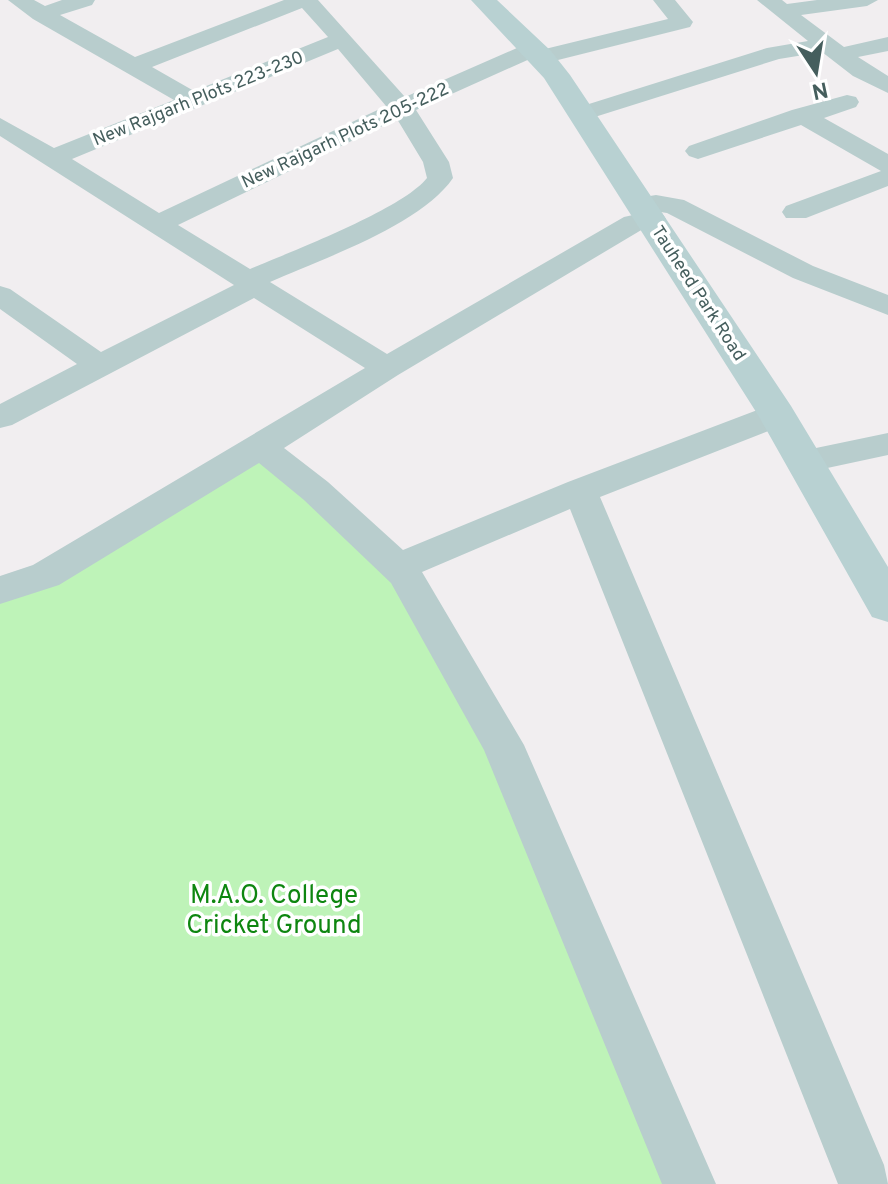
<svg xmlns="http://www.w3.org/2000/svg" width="888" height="1184" font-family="Overpass,sans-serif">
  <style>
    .green { fill: #bef3b8 }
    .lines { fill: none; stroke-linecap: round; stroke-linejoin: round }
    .street { fill: #b8cdcd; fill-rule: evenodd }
    .secondary { fill: #b8d1d2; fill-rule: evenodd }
    .labels { text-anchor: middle; stroke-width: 7; stroke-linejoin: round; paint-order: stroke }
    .far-street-label { font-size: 18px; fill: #455e5d; stroke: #fff }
    .near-park-label { font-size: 26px; fill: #0e8610; stroke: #fff }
  </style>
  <rect width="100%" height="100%" fill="#f1eef0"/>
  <path class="green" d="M261 447 398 567 503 745 684 1184H0V590Z"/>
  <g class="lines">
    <path class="street" d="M8 0H34L45 6 62 0H95L92 5 60 15 135 57 284 0H318L405 97 526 44H542L545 49 668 19 653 0H675L693 22 690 27 542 64 532 58 416 110 449 162 453 178C421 225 322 259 270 282L387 354 624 217 642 213 632 211 628 205 632 199 656 195 684 200 813 266 888 295V315L793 278 667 213 654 211 662 213 666 219 662 225 643 229 398 375 284 448 328 482 403 550 568 482 765 407 777 404 789 407 794 415 789 423 600 497 884 1165 888 1184H838L570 509 422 572 524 745 716 1184H662L484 750 391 583 304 500 259 463 59 585 0 604V576L33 565 365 368 254 298 12 425 0 428V404L77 364 0 309V286L10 289 101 352 234 285 0 136V118L54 148 174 100 33 19ZM302 8 328 37 194 91 152 67ZM338 49 386 106 159 213 72 159ZM397 119 423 162 427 178C403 209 290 252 250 269L178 225Z
      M757 0H782L787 4 817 0H878L867 6 801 15 844 47 888 37V51L858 57 888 76V93L853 76 822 52 779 59 582 121 573 119 570 114 573 109 767 48 808 41Z
      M847 95 856 97 859 102 856 107 824 118 888 154V186L806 218H786L782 212 786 206 881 171 801 125 698 159 689 156 685 151 689 146 792 110Z
      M888 433V455L804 473 792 469 787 461 792 453Z"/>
    <path class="secondary" d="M471 0H497L551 51 570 75 791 406 888 567V622L872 617 758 415 544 78Z"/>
  </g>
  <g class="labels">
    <g class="far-street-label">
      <text transform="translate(198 98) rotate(-22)" y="6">New Rajgarh Plots 223-230</text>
      <text transform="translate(345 135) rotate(-25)" y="6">New Rajgarh Plots 205-222</text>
      <text transform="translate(699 293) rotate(57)" y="6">Tauheed Park Road</text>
    </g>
    <g class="near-park-label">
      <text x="274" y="903">M.A.O. College<tspan x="274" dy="30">Cricket Ground</tspan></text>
    </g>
  </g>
  <g transform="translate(816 72) rotate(168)" stroke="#ffffff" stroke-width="6" paint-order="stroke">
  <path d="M0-6L14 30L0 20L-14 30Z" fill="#455e5d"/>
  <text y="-12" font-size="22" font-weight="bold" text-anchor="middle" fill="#455e5d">N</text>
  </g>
</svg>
